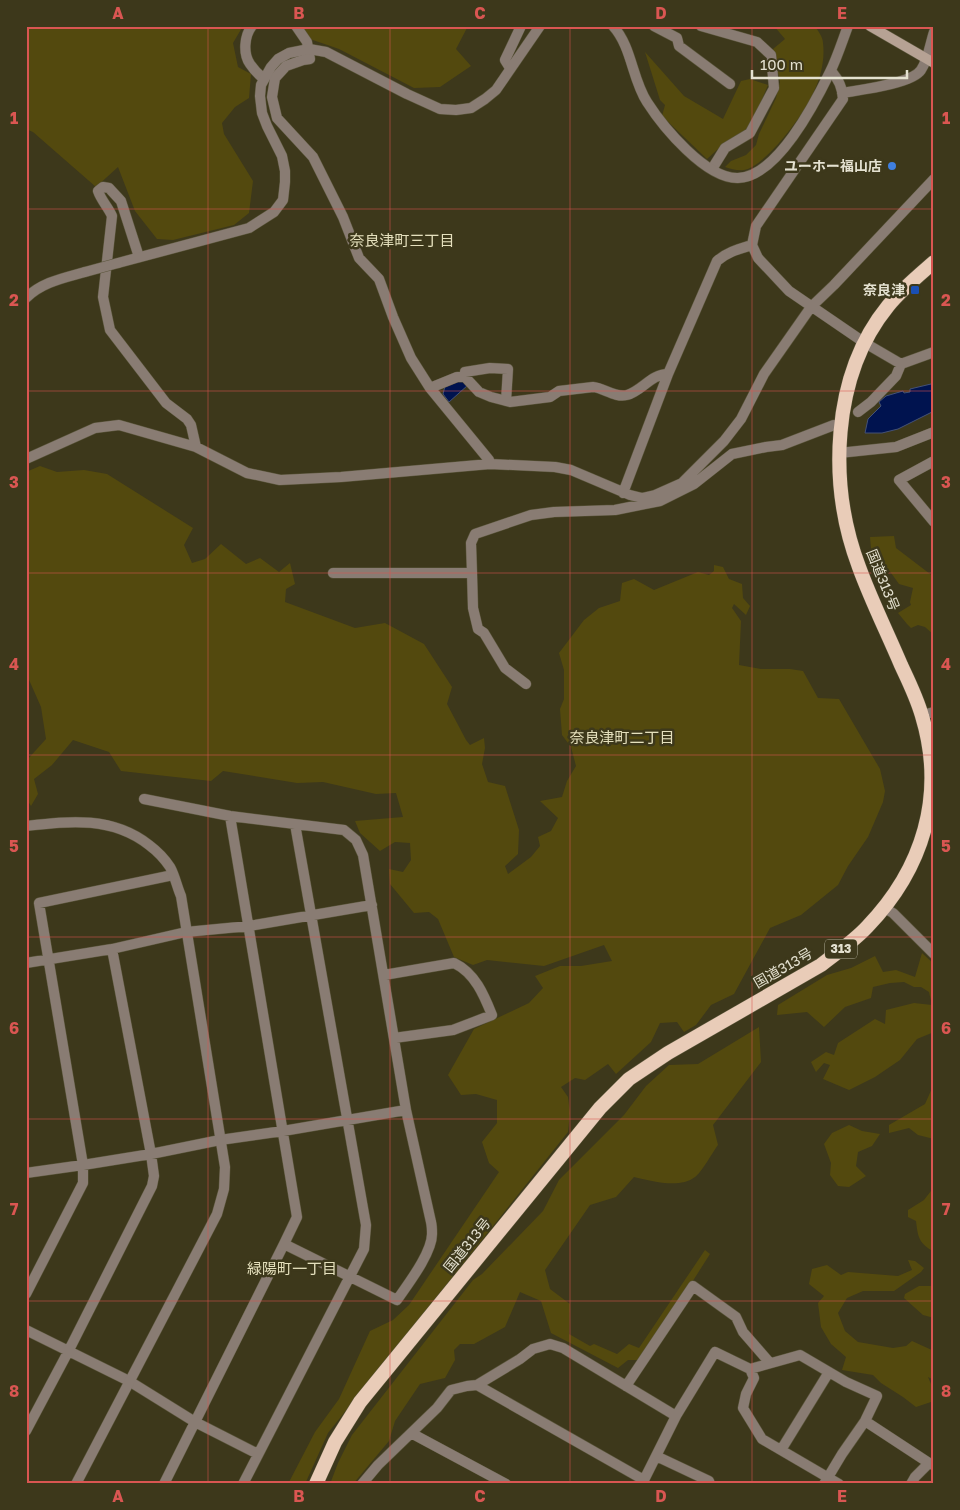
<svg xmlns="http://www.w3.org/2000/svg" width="960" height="1510" font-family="'Golos Text','Noto Sans JP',sans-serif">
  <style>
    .green { fill: #53490e }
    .water { fill: #00134f; stroke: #445176 }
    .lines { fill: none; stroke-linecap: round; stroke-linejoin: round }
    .minor-casing { stroke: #5b563c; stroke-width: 11 }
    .tertiary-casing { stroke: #5b563c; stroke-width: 11 }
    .secondary-casing { stroke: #5b563c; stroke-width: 11 }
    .trunk-casing { stroke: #5b563c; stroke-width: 15 }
    .minor { stroke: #897c73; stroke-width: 10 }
    .tertiary { stroke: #897c73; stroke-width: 10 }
    .secondary { stroke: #b6a294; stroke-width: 10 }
    .trunk { stroke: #e9ccb8; stroke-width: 14 }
    .tertiary-bridge-casing { stroke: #5b563c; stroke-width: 11; stroke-linecap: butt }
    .tertiary-bridge { stroke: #897c73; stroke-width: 10 }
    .grid { fill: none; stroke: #da5652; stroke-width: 1; stroke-opacity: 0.55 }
    .shop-dot { fill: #3f7fe0; stroke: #3d381b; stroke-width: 2 }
    .transit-dot { fill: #1a4fb4; stroke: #3d381b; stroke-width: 2 }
    .labels { text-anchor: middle; stroke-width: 5; stroke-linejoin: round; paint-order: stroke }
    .shield { fill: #3d381b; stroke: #b2ae9a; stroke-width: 1 }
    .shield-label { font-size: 12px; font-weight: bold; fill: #e4e1d0 }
    .poi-label { font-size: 14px; font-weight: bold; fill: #e4e1d0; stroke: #3d381b; text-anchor: end }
    .street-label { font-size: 14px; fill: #e4e1d0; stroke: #3d381b }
    .neighbourhood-label { font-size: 15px; fill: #e5e0bd; stroke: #3d381b }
    .neatline { fill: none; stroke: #da5652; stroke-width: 2 }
    .grid-label { font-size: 16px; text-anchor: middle; font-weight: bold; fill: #da5652 }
  </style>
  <rect width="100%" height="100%" fill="#3d381b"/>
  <path class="green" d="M26 26H243L233 43 238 67 251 74 249 98 235 107 222 123 224 134 253 181 249 213 234 225 173 240 157 239 135 211 118 167 96 187 33 132 26 129Z
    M302 26H468L456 49 471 66 440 87 414 88 339 49 310 39Z
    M774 26H815C818 31 823 37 823 43 825 59 821 77 814 91 806 112 766 166 744 170 738 171 731 169 725 167L731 161 746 155 756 145 759 134 776 98 780 82 773 49 785 39Z
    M645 52 684 96 723 119 741 81 750 79 768 85 748 132 718 149 707 159 662 116 665 105 660 100Z
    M40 466 57 472 84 470 107 474 193 528 184 545 192 563 205 559 221 544 246 564 260 558 279 572 290 563 295 584 286 589 285 602 355 628 385 623 424 644 452 687 447 704 466 740 470 745 484 738 485 748 482 764 488 782 505 786 519 830 518 854 505 866 508 874 531 857 540 846 538 837 551 831 558 818 540 801 562 797 567 781 576 766 571 747 562 735 560 709 564 699V670L559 653 584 620 599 608 620 601 622 583 634 579 654 590 698 572 709 575 714 571V565L723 567 729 579 742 584 743 598 750 606 746 615 734 604 732 608 741 621 739 665 761 669H790L803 671 818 698 839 699 880 769 885 791 883 802 868 837 848 866 838 885 801 915 770 928 734 994 711 1005 696 1025 684 1032 677 1022 660 1023 651 1042 616 1074 608 1064 585 1080 575 1078 561 1087 568 1097 570 1113 568 1132 328 1433 305 1484H288L315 1432 339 1399 370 1331 393 1320 409 1305 499 1172 489 1163 482 1142 497 1123V1100L476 1094 461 1095 448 1075 474 1029 529 1003 543 988 535 976 560 966H581L612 961 604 945 544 966 487 960 473 965 454 957 438 919 429 912 414 913 390 884 389 869 403 872 411 860 410 843 395 842 380 851 360 833 355 821 403 817 396 793 376 794 323 782 297 783 223 771 211 781 121 771 109 752 73 740 52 765 34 779 38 794 31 806 26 798V761L46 739 41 707 26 673V472Z
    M894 536 896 548 934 577V635L925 627 918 625 911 628 907 624 898 613 911 605 910 602 913 588 899 584 886 566 872 560 870 537Z
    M922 953 934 964V1032L917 1039 900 1060 875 1077 849 1090 823 1079 830 1065 824 1063 816 1072 811 1062 826 1052 834 1055 838 1043 875 1019 885 1024 886 1010 914 1003 932 1005 929 992 921 987H914L904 982 890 983 873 987 871 998 845 1007 824 1027 807 1012 777 1015 778 1005 827 975 851 968 875 956 883 972 896 970 915 977Z
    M759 1027 761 1062 713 1125 718 1145C712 1153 702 1172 695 1177 680 1189 651 1181 634 1177L616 1197 590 1205 545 1270 550 1289 570 1304 569 1334 590 1346 594 1344 617 1354 629 1344 639 1348 705 1250 710 1254 689 1287 639 1360H628L618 1368 551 1333 541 1301 520 1292 505 1327 474 1344H460L454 1350 455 1360 445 1378 420 1384 395 1421 389 1441 353 1484H330L338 1463 352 1435 473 1280 482 1274 543 1211 559 1180 624 1115 646 1086 669 1065 698 1064Z
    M933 1086 934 1139 918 1135 909 1128 889 1133V1125L925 1104Z
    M849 1125 862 1131 880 1134 872 1146 858 1152 856 1166 866 1176 849 1187 838 1186 830 1175 831 1163 824 1144 832 1133Z
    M934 1187V1252C919 1243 918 1238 916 1221L908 1217V1210L924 1200Z
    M908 1260 915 1261 924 1268 921 1272 894 1291H863L847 1298 838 1313 845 1331 858 1342 893 1348 906 1346 912 1341 934 1351V1380L928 1377 934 1391V1401L916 1407 903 1397 881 1383 873 1375 842 1370 846 1357 831 1344 821 1327 818 1303 824 1296 809 1284 812 1269 827 1265 841 1275 848 1272 898 1276 912 1270Z
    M919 1286H934V1318L923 1315 904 1298 905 1294Z"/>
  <path class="water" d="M457 379 463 381 468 385 449 402 443 394 445 386Z
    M931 384 934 387V411L898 429 882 433H865L868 419 881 406 879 402 886 396 903 391 904 393 910 392V389Z"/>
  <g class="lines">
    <defs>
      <path id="minor" d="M252 26C244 36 243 54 250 64 254 70 259 75 264 79
        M296 26 307 42 310 59 303 60 286 66 275 78 272 97 277 118 313 157 343 217 359 258 379 279 393 317 411 358 430 388 489 460 490 464
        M654 26 677 38 679 46 730 84
        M701 26 757 42 771 55 774 88 750 133 725 148 712 169
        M510 68 505 60 521 26
        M831 71C839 80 842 87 843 99L756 226 752 245 758 258 789 291 865 343 901 364 934 352
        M842 93C859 90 912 84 921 70 928 60 930 44 934 32
        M139 257 121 201 109 188 103 187 98 191C101 200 108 207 112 216L103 297 110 330 166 403 187 419 191 425 196 447
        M465 377V372L490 368 508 369 506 401
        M430 388 457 377H465L479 392 491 397 510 402 550 397 559 391 593 387C604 388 615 398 627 395 642 391 651 374 668 374
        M858 412 871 402 896 376 901 364
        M839 453 896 447 934 432
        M26 459 95 428 119 425 196 447 247 473 280 480 341 477 490 464 555 467 571 470 630 495 642 498 655 495 682 483 724 441 741 419 764 374 811 307 834 285 934 179
        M934 461 899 480 934 522
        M623 493 668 374 717 261C727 252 739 249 752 245
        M333 573H472
        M526 684 505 668 484 633 478 629 473 608 472 573 471 543 475 534 531 515 554 512 615 510 660 501 694 484 732 454 766 447 782 445 834 425
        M922 715 934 712
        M144 799 230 816 344 830 356 840 363 855 406 1110 431 1222C432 1226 432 1230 432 1234 432 1253 408 1284 397 1300L284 1244
        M884 908 893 913 934 954
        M26 963 112 949 186 932 249 926 372 905
        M384 975 454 963C475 973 484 995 492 1015L453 1030 394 1038
        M26 1173 83 1165 151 1154 220 1140 283 1131 406 1110
        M26 1294 83 1183V1165L39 903 173 875
        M26 1330 129 1381 195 1422 258 1454
        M750 1369 754 1378 746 1394 743 1408 762 1439 839 1484
        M477 1385 644 1480
        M626 1386 693 1286 736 1317 743 1332 770 1363
        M865 1421 929 1463
        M26 1431 68 1352 152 1186 154 1176 151 1154 112 949
        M411 1433 506 1484
        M781 1450 829 1372
        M656 1456 709 1481 710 1484
        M164 1484 284 1244 297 1217 230 816
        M243 1484 364 1249 366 1225 295 824
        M362 1484 378 1465 437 1408 451 1390 467 1386 477 1385 520 1359 533 1349 550 1344 563 1348 676 1416
        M642 1484 676 1416 715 1352 750 1369 800 1355 846 1382 877 1396 865 1421 842 1454 824 1484
        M911 1484 915 1477 929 1463 934 1465"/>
      <path id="tertiary" d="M613 26C632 47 632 79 647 102 663 127 706 179 738 178 777 177 815 103 830 72 837 58 842 42 848 26
        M118 263 249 228 274 212 283 200 285 182V171L282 156 267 126 262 113 260 96 261 85 271 67 278 59 289 53 309 49 326 52 407 94 440 109 456 110 471 108 485 99 496 90 540 26
        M26 298C42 282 64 278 85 272
        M26 826C70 821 112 816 149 845 157 851 164 858 170 867 175 876 177 887 181 896L225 1167 224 1189 217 1214 76 1484"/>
      <path id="secondary" d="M870 26 934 63"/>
      <path id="trunk" d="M316 1484 335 1442 360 1402 600 1108 629 1079 668 1053 821 965C836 953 853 942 867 927 923 869 946 795 922 716 917 698 909 682 901 665 887 632 871 600 859 567 828 485 831 376 888 306 901 290 918 276 934 262"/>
    </defs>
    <use href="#minor" class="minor-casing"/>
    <use href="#tertiary" class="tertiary-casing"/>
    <use href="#secondary" class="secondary-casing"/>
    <use href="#trunk" class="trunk-casing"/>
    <use href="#minor" class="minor"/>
    <use href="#tertiary" class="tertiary"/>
    <use href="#secondary" class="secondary"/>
    <use href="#trunk" class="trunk"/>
    <defs>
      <path id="tertiary-bridge" d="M85 272 118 263"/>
    </defs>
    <use href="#tertiary-bridge" class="tertiary-bridge-casing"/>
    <use href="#tertiary-bridge" class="tertiary-bridge"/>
  </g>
  <path class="grid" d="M208 26V1484M390 26V1484M570 26V1484M752 26V1484M26 209H934M26 391H934M26 573H934M26 755H934M26 937H934M26 1119H934M26 1301H934"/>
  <circle class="shop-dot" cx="892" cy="166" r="5"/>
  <rect class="transit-dot" x="910" y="285" width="10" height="10" rx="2.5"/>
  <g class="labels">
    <rect class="shield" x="825" y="939.5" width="32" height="19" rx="4"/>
    <g class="shield-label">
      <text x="841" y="953">313</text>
    </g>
    <g class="poi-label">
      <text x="882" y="171">ユーホー福山店</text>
      <text x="905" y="295">奈良津</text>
    </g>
    <g class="street-label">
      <text transform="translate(883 580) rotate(68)" y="5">国道313号</text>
      <text transform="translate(783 968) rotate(-30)" y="5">国道313号</text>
      <text transform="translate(467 1245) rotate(-51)" y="5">国道313号</text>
    </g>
    <g class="neighbourhood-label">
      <text x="402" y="246">奈良津町三丁目</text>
      <text x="622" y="743">奈良津町二丁目</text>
      <text x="292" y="1274">緑陽町一丁目</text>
    </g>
  </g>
  <rect width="960" height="1510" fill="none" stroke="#3d381b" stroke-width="55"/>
  <path d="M752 70v8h155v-8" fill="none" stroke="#e4e1d0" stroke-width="2.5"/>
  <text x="760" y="70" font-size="15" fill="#e4e1d0" stroke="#3d381b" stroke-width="4" paint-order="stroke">100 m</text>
  <rect x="28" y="28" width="904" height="1454" class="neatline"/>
  <g class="grid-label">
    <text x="118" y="19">A</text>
    <text x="299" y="19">B</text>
    <text x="480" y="19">C</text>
    <text x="661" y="19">D</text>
    <text x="842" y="19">E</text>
    <text x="14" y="124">1</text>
    <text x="946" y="124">1</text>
    <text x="14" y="306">2</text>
    <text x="946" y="306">2</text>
    <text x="14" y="488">3</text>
    <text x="946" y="488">3</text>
    <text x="14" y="670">4</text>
    <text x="946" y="670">4</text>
    <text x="14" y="852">5</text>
    <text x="946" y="852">5</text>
    <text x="14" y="1034">6</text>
    <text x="946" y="1034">6</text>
    <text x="14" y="1215">7</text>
    <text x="946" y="1215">7</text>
    <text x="14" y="1397">8</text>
    <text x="946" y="1397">8</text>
    <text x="118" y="1502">A</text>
    <text x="299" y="1502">B</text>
    <text x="480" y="1502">C</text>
    <text x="661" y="1502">D</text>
    <text x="842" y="1502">E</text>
  </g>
</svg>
